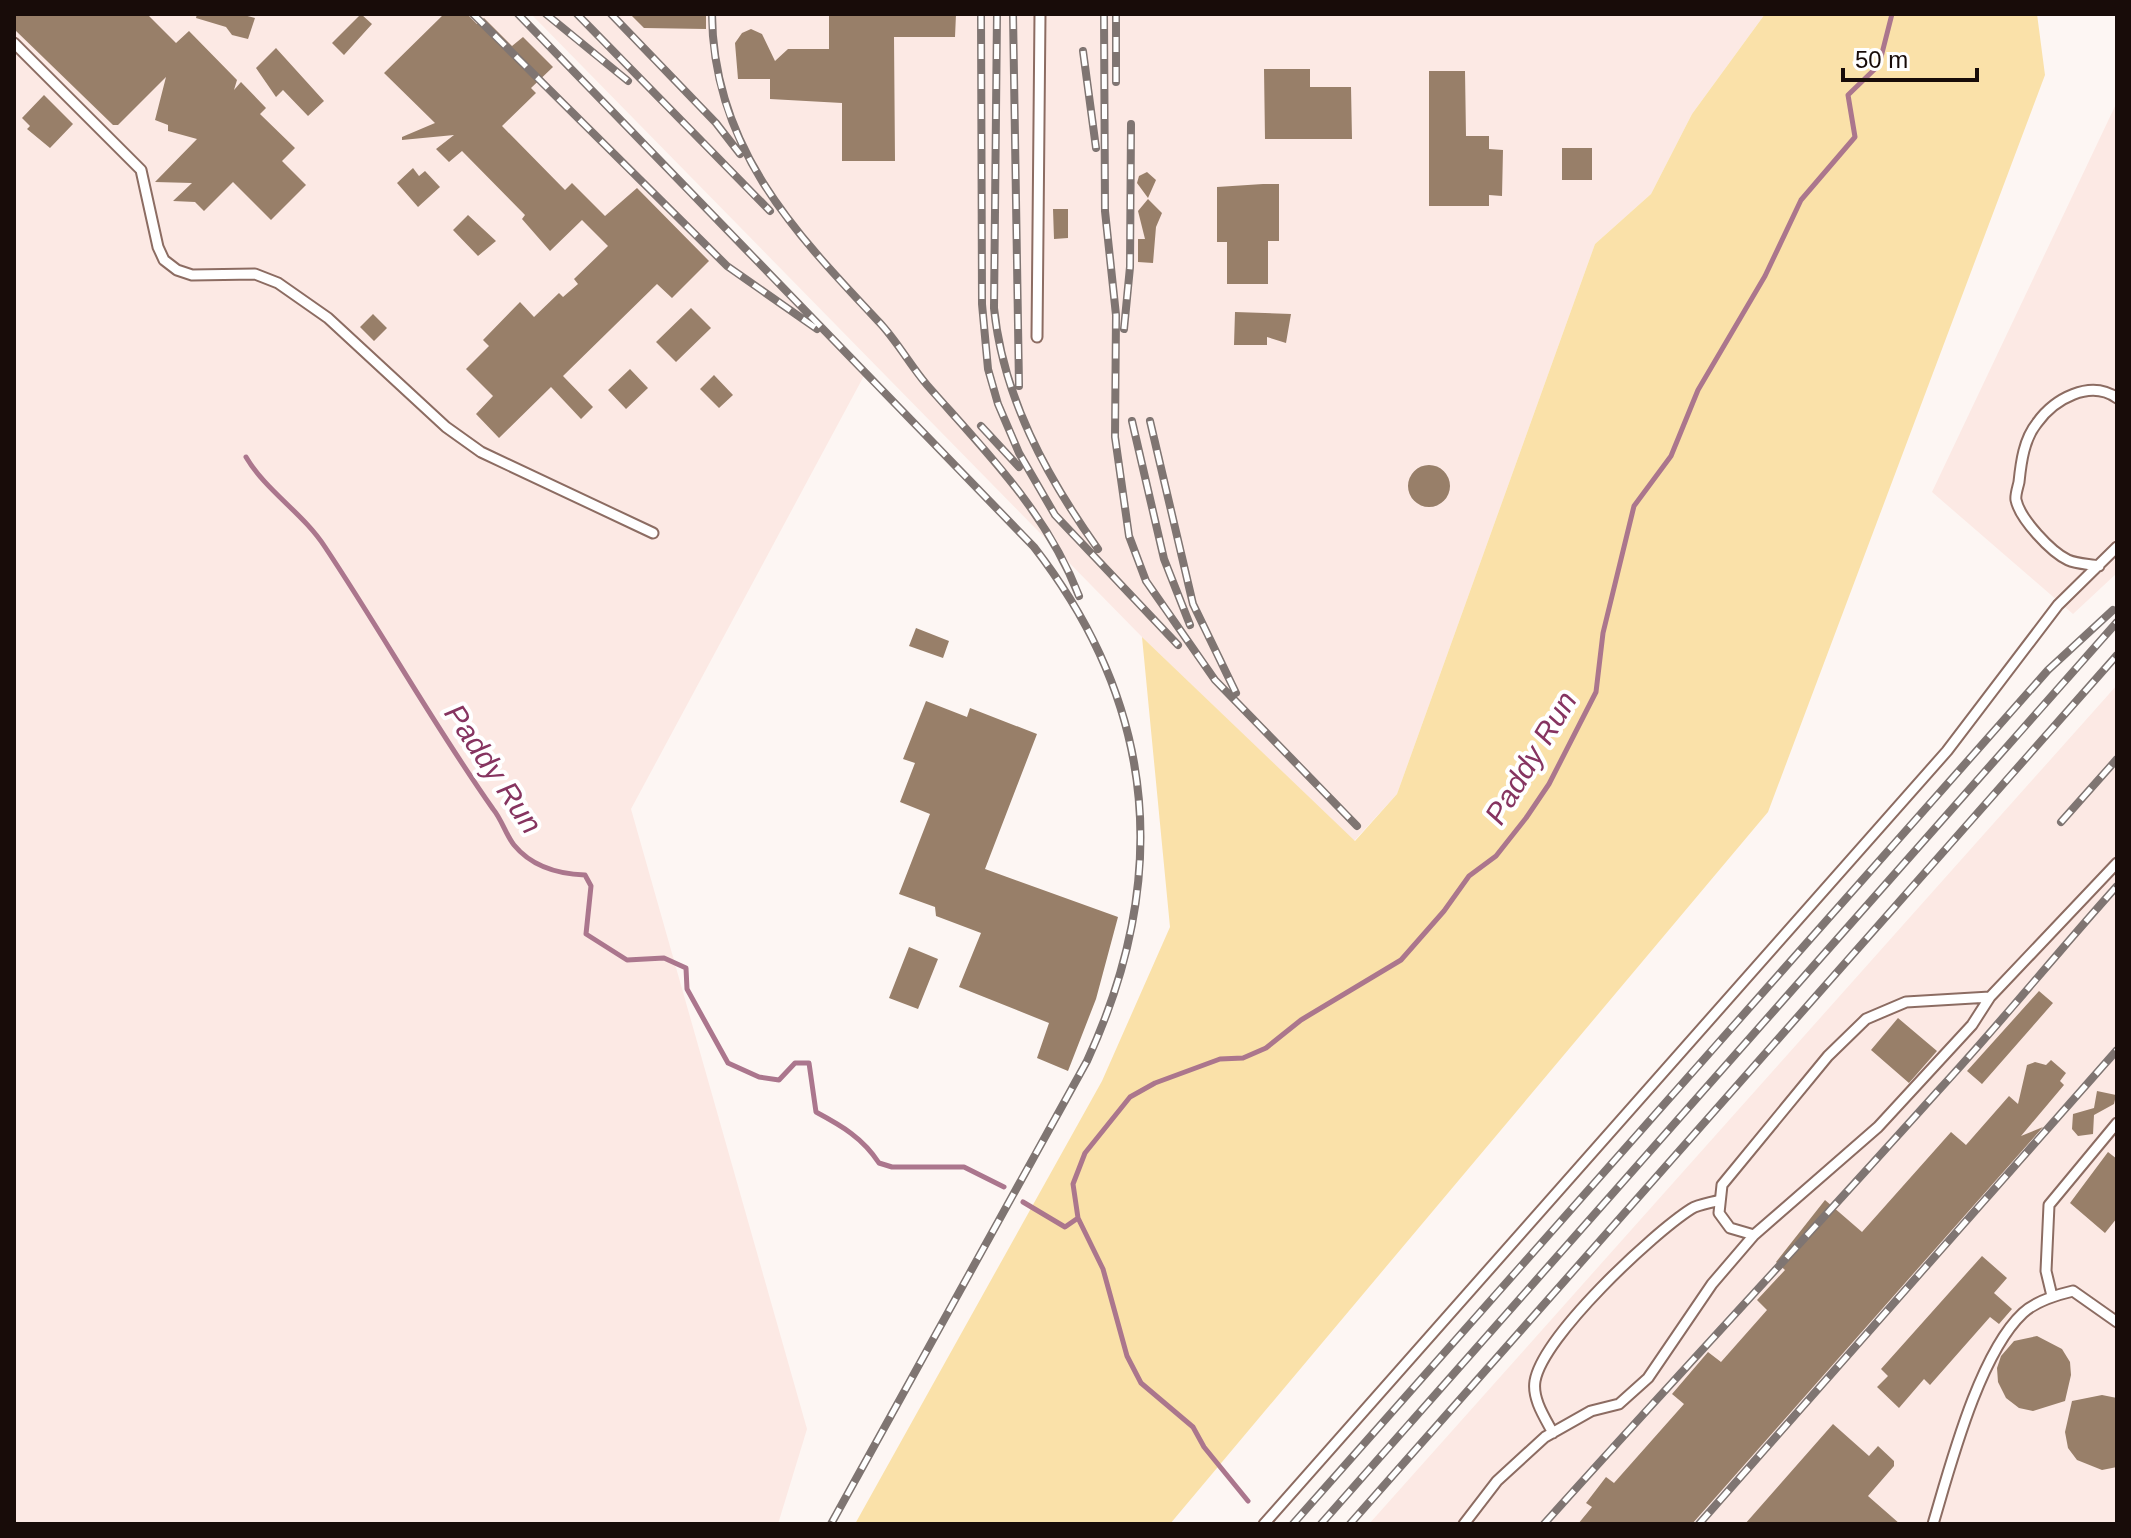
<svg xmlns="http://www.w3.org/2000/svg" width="2131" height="1538" font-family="Arial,sans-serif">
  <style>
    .built { fill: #fce9e4 }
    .green { fill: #fae1a9 }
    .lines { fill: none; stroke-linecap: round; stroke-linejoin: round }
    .stream { stroke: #ab768d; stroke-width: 5 }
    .building { fill: #987f69 }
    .service-casing { stroke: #8c6c62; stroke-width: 13 }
    .service { stroke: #fff; stroke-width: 9 }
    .rail-casing { stroke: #7f7572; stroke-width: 8 }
    .rail { stroke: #fff; stroke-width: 5; stroke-dasharray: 15; stroke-linecap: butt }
    .labels { text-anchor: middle; stroke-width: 8; stroke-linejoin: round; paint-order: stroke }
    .water-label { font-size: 30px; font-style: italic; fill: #863460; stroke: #fff }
  </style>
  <rect width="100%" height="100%" fill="#fdf6f3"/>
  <path class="built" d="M14 14H514L866 372 631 809 807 1429 778 1524H14Z
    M531 14H1765L1692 114 1651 194 1595 244 1397 794 1354 841 1142 637Z
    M2117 102V573L2073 614 1932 492Z
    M2117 685V1524H1369Z"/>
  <path class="green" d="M1765 14H2037L2045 75 1768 812 1170 1524H855L1102 1081 1170 927 1142 637 1355 841 1397 794 1595 244 1651 194 1692 114Z"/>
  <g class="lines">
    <path class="stream" d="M246 457C266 491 303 513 325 547 383 634 433 724 493 809 502 820 506 835 514 845 532 867 558 874 585 875L591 886 586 934 627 960 664 958 686 968 687 989 728 1063 759 1077 779 1080 795 1063H809L816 1112C842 1126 863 1138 879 1163L892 1167H964L1004 1187
      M1023 1202 1065 1227 1078 1218 1073 1184 1085 1153 1130 1097 1155 1083 1220 1059 1243 1058 1266 1048 1301 1020 1401 960 1444 911 1469 876 1496 856 1526 818 1549 784 1596 692 1603 633 1634 506 1671 456 1698 390 1765 276 1801 200 1855 137 1848 95 1879 65 1892 14
      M1078 1218 1103 1269 1127 1356 1141 1383 1193 1427 1204 1447 1248 1501"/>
  </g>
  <path class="building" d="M14 14H147L176 43 189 31 237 80 234 90 241 82 266 108 260 114 295 148 282 161 306 185 271 220 233 182 204 211 195 202 173 201 192 183 155 182 197 139 168 131V125L155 120 166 77 118 125H113L14 29Z
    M197 14H240L255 18 248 39 232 35 226 27 196 18Z
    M361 14 372 24 344 55 332 43Z
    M444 14H467L477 24 484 18 512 46 523 37 553 67 531 88 536 93 502 126 565 190 572 183 605 216 637 188 709 261 672 298 657 284 563 376 593 407 581 419 551 387 499 438 476 414 493 396 466 369 489 346 483 340 520 302 534 317 559 293 563 297 578 284 574 279 608 246 582 220 550 251 522 219 525 215 462 151 449 162 436 149 454 135 402 140V137L435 123 384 73Z
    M630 14H706V29L644 28Z
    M829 14H956L955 37H894L895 161H842V103L770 99V79H738L735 43 742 33 751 29 762 34 775 61 788 49H829Z
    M276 48 324 101 308 116 283 90 276 97 256 68Z
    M1264 69H1310V87H1351L1352 139H1265Z
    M1429 71H1465L1466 136H1489V149L1503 150 1502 196 1489 195V206H1429Z
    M44 95 73 124 50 148 27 129 30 126 22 118Z
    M1562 148H1592V180H1562Z
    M413 168 419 176 425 171 440 187 418 207 397 183Z
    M1147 172 1156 180 1148 198 1137 183 1139 176Z
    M1263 184H1279V241H1268V284H1227V242H1217V187Z
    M1148 199 1162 213 1156 227 1153 263 1138 262V239H1145L1138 211Z
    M1053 209H1068V238L1054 239Z
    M468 215 496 241 478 256 453 230Z
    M691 308 711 328 676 362 656 342Z
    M1235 312 1291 314 1286 343 1267 337V345H1234Z
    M373 314 387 328 374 341 360 327Z
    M630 369 648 388 626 409 608 390Z
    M714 375 733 395 719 408 700 389Z
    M1408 486a21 21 0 1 1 42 0a21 21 0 1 1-42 0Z
    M916 628 949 641 943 658 909 646Z
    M926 701 967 717 970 708 1037 734 985 869 1118 917 1096 999 1068 1071 1037 1058 1049 1023 959 987 981 933 936 916 935 907 899 894 930 814 900 802 915 763 903 759Z
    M909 947 938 959 918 1009 889 998Z
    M2039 991 2053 1003 1982 1084 1967 1071Z
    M1898 1018 1937 1051 1909 1083 1871 1050Z
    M2051 1060 2066 1073 2060 1081 2064 1085 2021 1136 2043 1127 1692 1524H1578L1592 1507 1586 1503 1606 1477 1614 1483 1684 1404 1672 1394 1708 1352 1721 1362 1767 1310 1757 1300 1785 1270 1776 1262 1825 1200 1862 1232 1951 1132 1966 1145 2009 1096 2018 1104 2027 1065 2035 1062 2046 1065Z
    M2097 1091 2116 1095 2114 1104 2094 1115 2093 1134 2078 1136 2072 1129 2073 1114 2094 1108Z
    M2108 1152 2117 1159V1218L2105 1233 2070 1203Z
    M1982 1256 2007 1278 1994 1293 2012 1309 1999 1324 1990 1317 1930 1385 1924 1379 1899 1408 1877 1387 1888 1376 1881 1369Z
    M2037 1336 2062 1349 2070 1362 2071 1375 2065 1401 2033 1411 2019 1408 2006 1398 1998 1382 1997 1368 2001 1356 2014 1341Z
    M2102 1395 2117 1398V1467L2102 1470 2077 1460 2068 1448 2065 1432 2072 1401Z
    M1833 1424 1869 1456 1878 1446 1894 1461V1466L1868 1496 1900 1524H1745Z"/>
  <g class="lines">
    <defs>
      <path id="service" d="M14 43 141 170 158 247 164 260 177 270 192 275 255 274 278 283 328 318 446 427 481 452 653 533
        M1037 337 1040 14
        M2099 566C2089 564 2077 564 2068 560 2051 552 2020 519 2016 500 2015 495 2018 487 2019 482 2021 462 2024 439 2037 423 2054 399 2090 379 2117 398
        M1990 997 1906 1002 1866 1019 1828 1056 1722 1185 1719 1213 1730 1228 1754 1235 1878 1127 1972 1025 1990 997 2117 863
        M2052 1296 2046 1271 2049 1205 2117 1123
        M1553 1433C1545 1418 1532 1399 1535 1381 1543 1336 1652 1234 1691 1209 1699 1204 1711 1203 1720 1200
        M1264 1524 1947 751 2058 605 2117 547
        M1464 1524 1497 1481 1545 1437 1591 1411 1619 1404 1648 1378 1712 1284 1754 1235
        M1933 1524C1950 1467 1979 1354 2023 1313 2036 1301 2056 1295 2073 1291L2117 1322"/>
    </defs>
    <use href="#service" class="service-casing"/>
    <use href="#service" class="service"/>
    <defs>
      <path id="rail" d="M473 14 727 266 817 329
        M518 14 1034 547C1158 707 1171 879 1087 1061L831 1524
        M546 14 628 81
        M577 14 770 211
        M611 14 716 123 740 154
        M712 14C713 147 794 232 879 322 897 341 910 365 927 385 986 452 1046 511 1079 596
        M981 14 982 304 988 369 998 404 1019 453 1055 515 1178 645
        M997 14 994 308C1003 397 1046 476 1098 549
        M1013 14 1019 386
        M1104 14 1105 211 1116 315 1115 437 1129 536 1146 581 1215 680 1357 826
        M1083 51 1096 148
        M1116 82V14
        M1124 329 1130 267 1131 124
        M1132 421 1164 559 1190 625
        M1150 421 1193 604 1236 693
        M981 426 1019 467
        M2061 822 2117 759
        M1293 1524 2048 670 2113 610
        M1321 1524 2117 622
        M1350 1524 2117 655
        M1544 1524C1674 1379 1807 1237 1937 1092 1999 1025 2056 954 2117 886
        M1699 1524 2117 1050"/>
    </defs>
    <use href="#rail" class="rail-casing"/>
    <use href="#rail" class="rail"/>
  </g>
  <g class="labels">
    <g class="water-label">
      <text transform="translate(1531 758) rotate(-59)" y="10">Paddy Run</text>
      <text transform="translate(493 769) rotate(56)" y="10">Paddy Run</text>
    </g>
  </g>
  <rect width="2131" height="1538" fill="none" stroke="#180c09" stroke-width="32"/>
  <path d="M1843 68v12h134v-12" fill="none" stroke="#180c09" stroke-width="4"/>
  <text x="1855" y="68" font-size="24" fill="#180c09" stroke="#ffffff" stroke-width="6" paint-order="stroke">50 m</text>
</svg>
